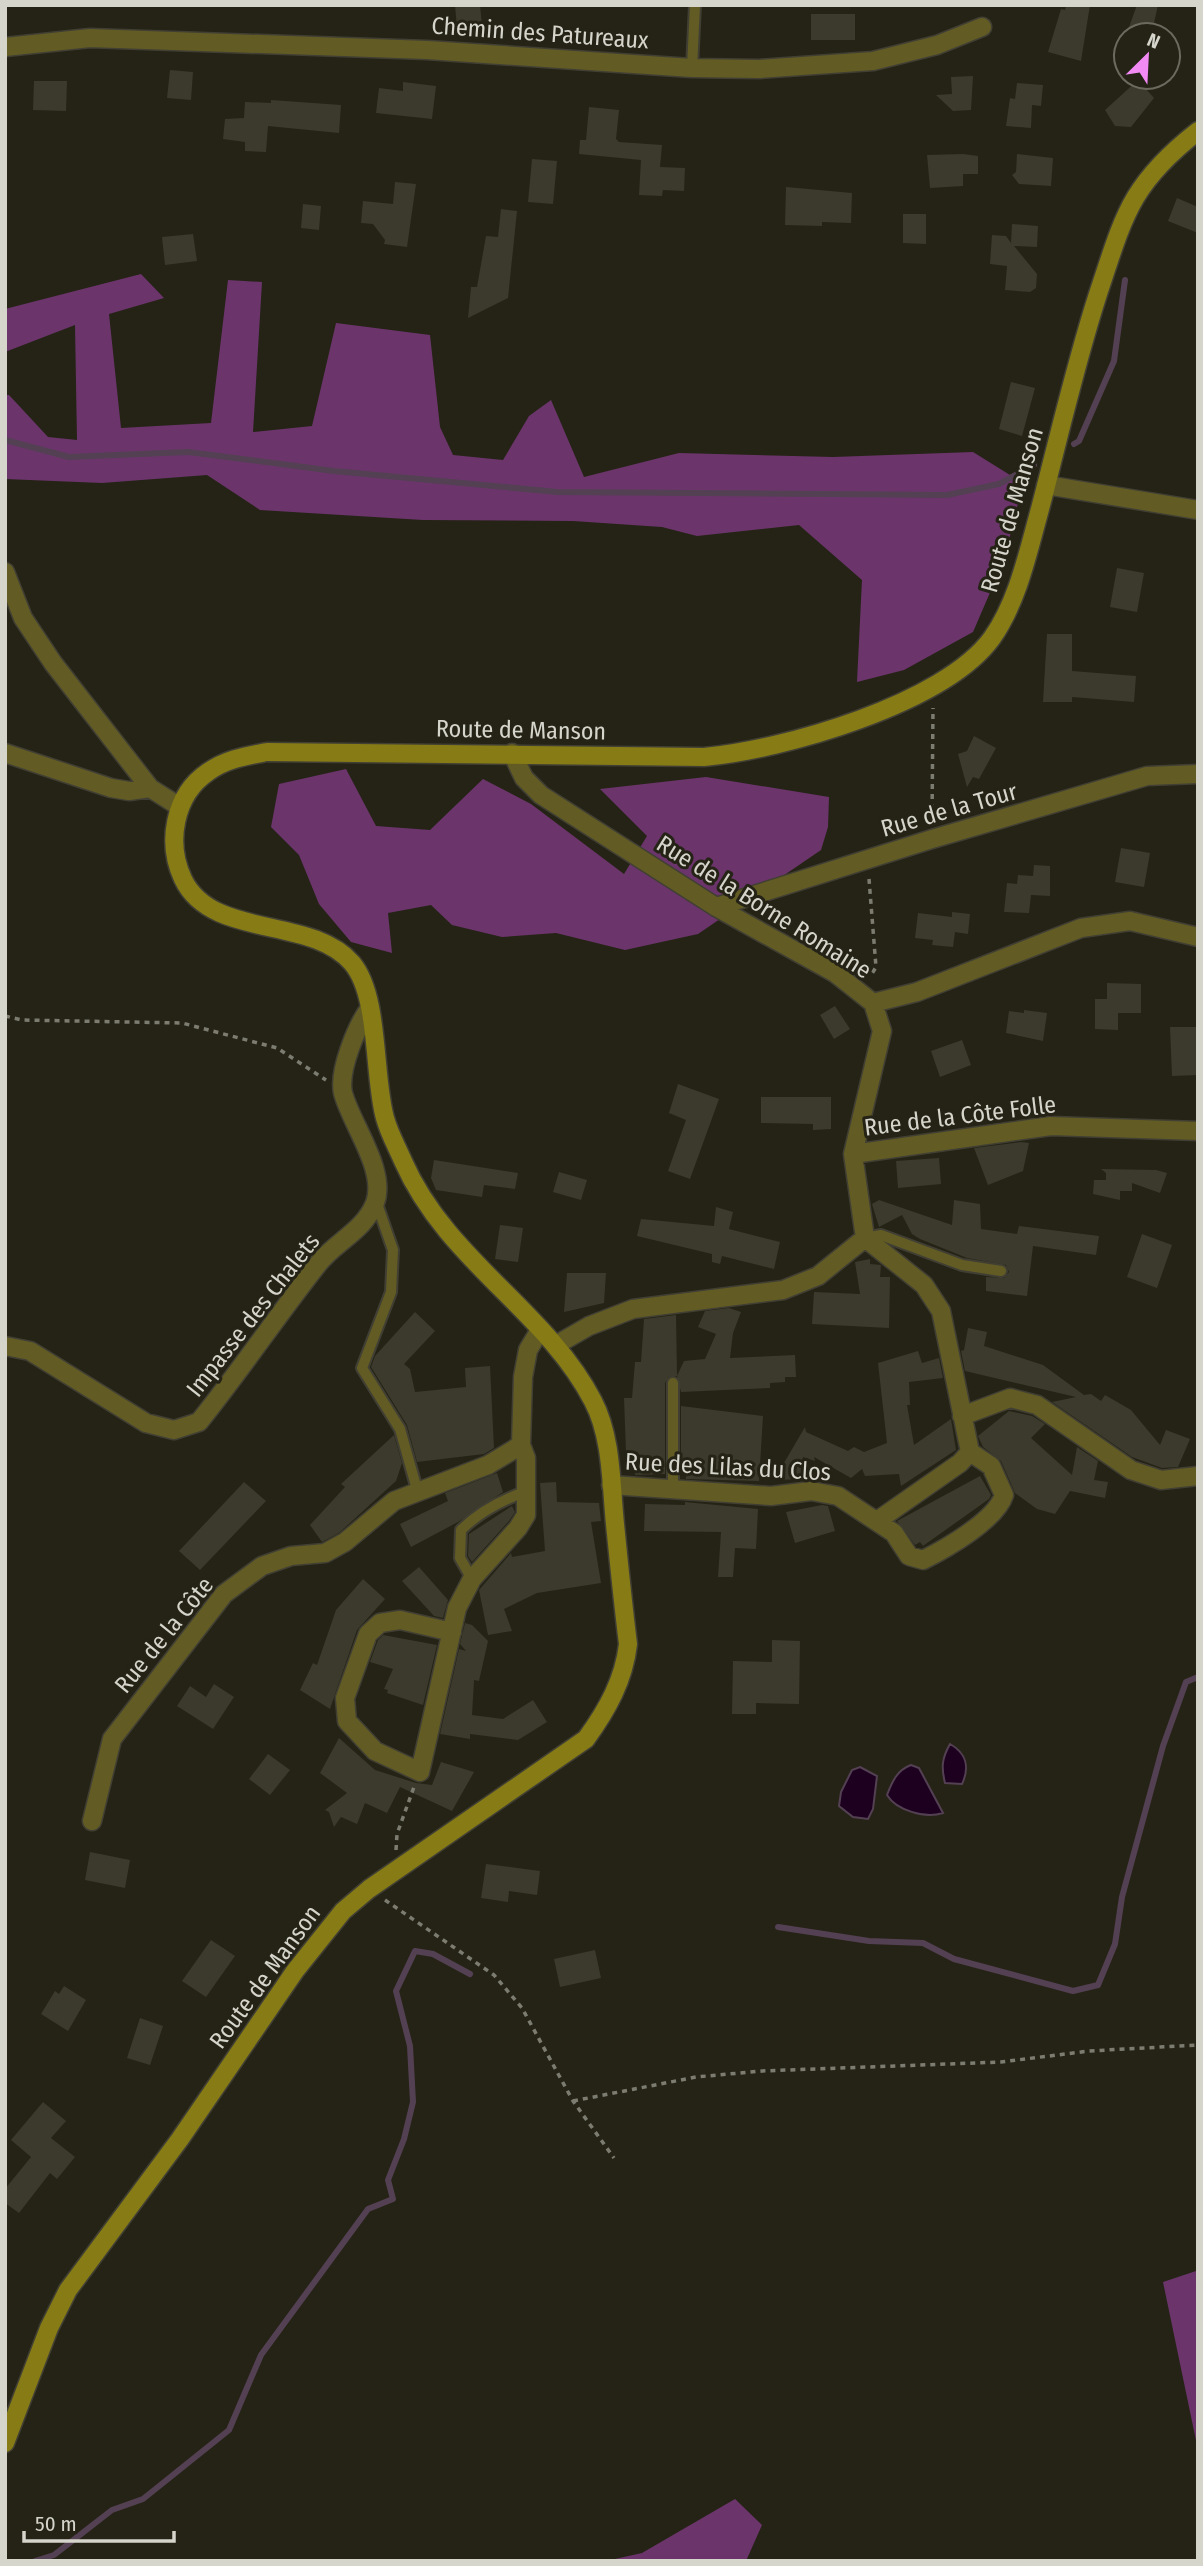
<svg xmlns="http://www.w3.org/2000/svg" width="1203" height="2566" font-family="'Fira Sans Condensed',sans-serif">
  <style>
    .forest { fill: #6b356c }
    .water { fill: #1d001f; stroke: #544053; stroke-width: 2 }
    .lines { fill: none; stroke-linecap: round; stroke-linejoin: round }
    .stream { stroke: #544053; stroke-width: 6 }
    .building { fill: #3b3a2c }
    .lane-casing { stroke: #413f33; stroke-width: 14 }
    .street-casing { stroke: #413f33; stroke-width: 21 }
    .secondary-casing { stroke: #413f33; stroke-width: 21 }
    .path { stroke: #7d7c71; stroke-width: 3.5; stroke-dasharray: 5 5; stroke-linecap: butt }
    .lane { stroke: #625c24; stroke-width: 10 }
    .street { stroke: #625c24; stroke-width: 18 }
    .secondary { stroke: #867b15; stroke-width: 18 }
    .labels { text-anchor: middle; stroke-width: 6; stroke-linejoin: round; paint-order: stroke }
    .street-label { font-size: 24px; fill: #d6d5cc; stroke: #252316 }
  </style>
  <rect width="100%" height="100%" fill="#252316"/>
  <path class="forest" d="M141 274 164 298 109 314 121 428 211 423 228 280 262 282 253 432 312 426 336 323 430 335 440 427 453 455 503 460 529 416 551 400 584 477 679 453 833 457 973 452 1023 483 1004 560 973 632 904 670 857 682 862 580 799 525 697 536 662 527 573 521 423 520 260 510 207 475 102 483 5 479V395H9L48 437 77 440 75 325 5 352V309Z
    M346 769 376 826 430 830 483 779 531 804 624 874 647 836 600 789 706 777 829 797 828 827 821 850 698 934 625 950 556 933 502 937 452 925 431 905 388 913 392 953 351 942 319 904 299 855 271 827 279 784Z
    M1196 2271 1198 2276V2450L1163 2282Z
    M735 2499 762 2525 746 2561H606L642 2553Z"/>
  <path class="water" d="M950 1744C966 1753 970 1767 962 1784L945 1783C941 1767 942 1758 950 1744Z
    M911 1765 919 1768 943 1813C925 1819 896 1810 887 1795 892 1782 897 1770 911 1765Z
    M860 1767 877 1776 873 1809 868 1819 853 1817 839 1806 841 1792 852 1770Z"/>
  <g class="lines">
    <path class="stream" d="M5 440 69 457 188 452 334 471 557 492 947 495 999 484 1034 465
      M1074 444 1079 441 1114 361 1125 280
      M778 1927 869 1941 923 1943 954 1959 1073 1991 1098 1985 1115 1944 1122 1897 1163 1746 1186 1682 1198 1677
      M35 2561 54 2555 112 2510 143 2499 229 2430 261 2355 368 2209 393 2199 388 2180 404 2139 413 2102 410 2046 396 1991 415 1951 433 1954 470 1974"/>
  </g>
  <path class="building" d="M455 5H480L482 25 457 28Z
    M1066 5H1090L1081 61 1048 52 1061 9 1065 10Z
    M1137 5H1158L1152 32 1129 27Z
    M811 14H855V40H811Z
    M170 70 193 72 191 100 167 98Z
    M973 76 971 110 953 111 936 95 952 94 951 77Z
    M1138 80 1154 98 1131 127 1115 126 1105 110Z
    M34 81H67L66 111 33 110Z
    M403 82 436 86 432 119 376 113 379 88 403 91Z
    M1017 83 1043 85 1041 106 1032 105 1031 128 1006 126 1010 98 1015 99Z
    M271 100 341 105 339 133 268 126 266 152 245 151V142L223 139 225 119 244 118 245 102 271 103Z
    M589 107 619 110 616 139 619 142 662 145 660 167 685 168 684 191 663 190 662 196 639 195 641 160 579 154 580 140H586Z
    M963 154 978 156V174H963V186L930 188 927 155Z
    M1017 154 1053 158 1051 186 1019 184 1012 175 1016 172Z
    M532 159 557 161 553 204 528 202Z
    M395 182 416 184 407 247 384 244 385 240 373 224 361 223 363 201 393 204Z
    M786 187 852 193 851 223 822 222V226L785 225Z
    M1177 198 1198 207V233L1168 221Z
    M303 204 321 206 319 230 301 228Z
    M501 209 517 211 508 298 468 318 471 287H477L486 236 498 237Z
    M903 214H926V244L903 243Z
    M1012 224 1038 226 1037 247 1014 246 1037 274 1036 288 1030 292 1005 290 1007 266 990 264 992 235 1006 236 1011 243Z
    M193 234 197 261 165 265 162 237Z
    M1011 382 1035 388 1022 436 999 429Z
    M1117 568 1144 573 1137 612 1110 607Z
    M1047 634H1072V671L1136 676 1134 702 1072 697V702H1043Z
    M974 736 996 748 979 779 973 777 967 787 958 754 967 751Z
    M1121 848 1150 853 1144 887 1115 882Z
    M1034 865 1050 866V896L1031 895 1029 913 1004 912 1007 883 1017 884 1018 875 1033 876Z
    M952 912 970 914 968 934 955 932 953 947 932 945 933 940 915 938 918 913 952 917Z
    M1107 983 1141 984V1013H1118V1030L1095 1029V999H1107Z
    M835 1006 850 1029 834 1039 820 1015Z
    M1024 1010 1047 1013 1043 1041 1006 1033 1009 1011 1024 1013Z
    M1170 1027H1198V1075L1172 1076Z
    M962 1040 971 1065 940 1077 931 1051Z
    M678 1084 719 1099 690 1179 668 1171 686 1120 669 1113Z
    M761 1097H831V1129L813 1130V1124L761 1123Z
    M1021 1142 1029 1143 1023 1171 988 1185 974 1148Z
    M939 1158 941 1184 898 1188 896 1161Z
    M434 1160 518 1173 515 1189 484 1185 482 1197 436 1190 431 1178Z
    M1101 1169 1156 1170 1167 1173 1160 1193 1132 1183V1191H1120V1200L1093 1194 1094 1180H1106V1173Z
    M559 1172 587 1180 581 1200 553 1192Z
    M879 1200 952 1225 954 1200 980 1204 981 1229 1017 1234 1019 1226 1099 1236 1096 1255 1033 1246 1027 1296 986 1291V1277L1004 1278 1009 1272 1006 1265 967 1258 920 1239 912 1234 902 1215 879 1227 872 1204Z
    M716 1207 733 1212 729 1229 780 1242 774 1269 722 1256 720 1264 712 1262V1254L637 1236 641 1219 714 1226Z
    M500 1225 523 1228 518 1262 495 1259Z
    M1142 1234 1172 1245 1157 1288 1127 1277Z
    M870 1259V1264L881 1265 880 1277H890L889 1328 812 1324 814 1292 860 1294 855 1262Z
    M567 1273H606L604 1303 564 1312Z
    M729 1308 741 1312 733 1333 730 1358 795 1355 796 1377H785V1382L770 1383V1388L681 1392 677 1376 684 1361 705 1359 716 1334 698 1327 705 1311Z
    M415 1312 435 1331 404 1364 410 1369 415 1392 466 1387 465 1368 490 1366 494 1448 484 1454 417 1462 407 1425 371 1367 375 1356Z
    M676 1315 677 1376 669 1377 665 1383V1474L635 1475 633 1452H626L624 1398H632L635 1362H641L644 1319Z
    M968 1328 987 1332 984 1346 1043 1365 1084 1395 1091 1394 1101 1401 1105 1395 1131 1410 1160 1445 1166 1430 1190 1439 1178 1467 1162 1468 1132 1457 1052 1402 1076 1397 965 1371 961 1351 964 1350Z
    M918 1351 922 1363 939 1358 943 1378 909 1382 910 1405H907L914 1445 951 1419 956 1450 901 1486 899 1474 865 1476 862 1469 851 1478 814 1457 815 1461 803 1457 802 1479 774 1480 805 1427 806 1432 848 1451 854 1447 864 1452 887 1443 878 1363Z
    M681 1406 763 1416 759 1481 686 1479V1472H681Z
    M1009 1411 1032 1416 1045 1424 1031 1438 1072 1475 1077 1447 1098 1461 1094 1480 1108 1482 1105 1498 1070 1491 1055 1514 1037 1509 1015 1493 1001 1461 983 1447 978 1436Z
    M394 1435 402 1463 396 1481 339 1533 322 1542 310 1525 345 1487 341 1484Z
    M497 1473 503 1492 458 1522 411 1547 400 1524 448 1501 445 1493Z
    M980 1476 991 1495 989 1499 923 1546 920 1542 915 1545 897 1521Z
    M244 1482 266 1501 200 1570 179 1551Z
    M556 1482 557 1502 599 1503 601 1521 591 1522 601 1583 537 1593 504 1609 512 1631 488 1635 479 1590 511 1553 512 1557 545 1551 540 1483Z
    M685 1502 758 1509 756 1549 735 1548 733 1577H718L721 1532 644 1531 645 1504 685 1505Z
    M822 1505 828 1506 835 1531 795 1543 786 1512Z
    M512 1506 515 1512 509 1521 472 1562 468 1556 469 1534Z
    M419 1567 448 1600 443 1618 434 1616 402 1581Z
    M363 1579 385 1599 357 1630 330 1709 300 1690 313 1663 317 1665 336 1610Z
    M465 1623 472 1625 488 1641 479 1681 474 1680 472 1715 503 1719 533 1700 547 1722 518 1740 470 1734V1739L440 1734 459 1649 466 1651 460 1644Z
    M383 1635 437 1645 423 1705 387 1693 388 1690 384 1689 393 1669 370 1662 378 1640Z
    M772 1640 800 1641 799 1704 756 1703V1714H732L733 1661 772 1662Z
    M214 1684 234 1697 213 1729 177 1706 190 1686 206 1697Z
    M339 1738 375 1770 416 1783 432 1785 441 1762 474 1772 452 1811 400 1787 387 1813 365 1803 357 1824 341 1817 334 1827 329 1812 325 1810 347 1793 320 1773Z
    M268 1754 290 1770 270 1795 249 1779Z
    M90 1852 130 1860 125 1888 85 1880Z
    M486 1864 540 1871 537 1895 509 1891 508 1902 481 1898Z
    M211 1940 235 1956 206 1997 182 1981Z
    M595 1950 601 1978 560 1987 554 1959Z
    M64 1986 86 2000 68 2031 41 2014 55 1991 59 1994Z
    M140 2018 163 2026 150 2065 127 2058Z
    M43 2102 66 2121 51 2138 75 2157 57 2179 50 2173 19 2213 5 2203V2189L31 2157 11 2140Z"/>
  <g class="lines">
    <defs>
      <path id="lane" d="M692 68 695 5
        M376 1201 393 1250 391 1292 362 1368 400 1429 418 1493
        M865 1238 881 1235 962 1265 1001 1271
        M673 1383V1487
        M472 1579 460 1558 461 1530C480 1511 502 1500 527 1491"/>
      <path id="street" d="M5 47 90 38 427 50 692 68 759 69 873 61 937 45 982 27
        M1046 485 1198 510
        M5 572 23 618 53 663 150 788 180 807
        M5 753 111 788 129 791 150 788
        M512 753 524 778 541 795 716 907 835 973 873 1003 882 1031 853 1154 865 1238
        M716 907 932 839 1147 776 1198 774
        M873 1003 917 992 1081 928 1130 921 1198 937
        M853 1154 1051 1126 1198 1131
        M556 1345 589 1326 633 1309 783 1290 818 1276 865 1238 924 1285 941 1311 970 1452 960 1463 877 1521
        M5 1346 30 1351 146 1423 174 1430 199 1422C240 1371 277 1316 318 1264 335 1242 364 1231 375 1203 387 1170 351 1124 343 1093 338 1071 357 1025 370 1008
        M962 1416 1010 1398 1037 1405 1131 1470 1161 1480 1198 1476
        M611 1485 771 1496 811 1491 838 1496 894 1533 909 1556 923 1560C947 1548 996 1520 1004 1495L991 1466 970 1452
        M452 1632 400 1620 380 1623 368 1634 345 1698 347 1721 375 1751 420 1772 457 1608 472 1579 518 1528 526 1515V1458L521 1445 523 1377 528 1350 540 1330
        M92 1821 112 1739 224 1594 262 1566 291 1556 325 1553 345 1542 394 1501 488 1465 521 1445"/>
      <path id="secondary" d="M5 2443 49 2328 68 2290 180 2139 295 1971 343 1911 369 1889 586 1739C607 1710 624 1680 628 1644 623 1604 619 1564 615 1524 611 1485 612 1437 593 1401 545 1309 447 1261 403 1161 397 1147 389 1133 385 1118 373 1076 380 996 352 963 311 915 212 940 183 879 166 843 174 795 208 772 226 759 246 756 267 752L704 757C782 750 944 704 992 638 1018 601 1028 552 1040 509 1059 437 1075 365 1098 294 1124 216 1130 184 1198 131"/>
    </defs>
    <use href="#lane" class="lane-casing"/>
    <use href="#street" class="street-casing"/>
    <use href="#secondary" class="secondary-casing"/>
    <path class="path" d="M932 819 933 708
      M869 879 876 967 870 977
      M5 1016 22 1020 182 1023 277 1048 326 1080
      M396 1850 397 1834 414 1787
      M385 1900 494 1975 522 2008 573 2101 614 2158
      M573 2101 696 2077 762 2071 1001 2062 1089 2051 1198 2045"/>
    <use href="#lane" class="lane"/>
    <use href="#street" class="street"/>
    <use href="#secondary" class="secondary"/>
  </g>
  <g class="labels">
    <g class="street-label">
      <text transform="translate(540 33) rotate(4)" y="8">Chemin des Patureaux</text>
      <text transform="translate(1012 510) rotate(-74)" y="8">Route de Manson</text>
      <text transform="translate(521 730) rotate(1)" y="8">Route de Manson</text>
      <text transform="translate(949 810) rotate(-16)" y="8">Rue de la Tour</text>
      <text transform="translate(764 907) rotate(32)" y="8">Rue de la Borne Romaine</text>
      <text transform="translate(960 1116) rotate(-7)" y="8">Rue de la Côte Folle</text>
      <text transform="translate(253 1315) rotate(-52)" y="8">Impasse des Chalets</text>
      <text transform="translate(728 1467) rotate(3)" y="8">Rue des Lilas du Clos</text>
      <text transform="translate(164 1635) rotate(-51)" y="8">Rue de la Côte</text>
      <text transform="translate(265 1977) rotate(-54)" y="8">Route de Manson</text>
    </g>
  </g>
  <rect width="1203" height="2566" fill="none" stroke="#d6d5cc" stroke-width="14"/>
  <g transform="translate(1147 56) rotate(24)"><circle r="33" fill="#252316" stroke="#6c6a5f" stroke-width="2"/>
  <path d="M0-5L12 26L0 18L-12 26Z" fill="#f28af3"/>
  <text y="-10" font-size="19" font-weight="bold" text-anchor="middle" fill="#d6d5cc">N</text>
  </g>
  <path d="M24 2531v10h150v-10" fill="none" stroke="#d6d5cc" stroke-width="3.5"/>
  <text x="35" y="2531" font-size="21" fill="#d6d5cc" stroke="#252316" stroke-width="5" paint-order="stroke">50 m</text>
</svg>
